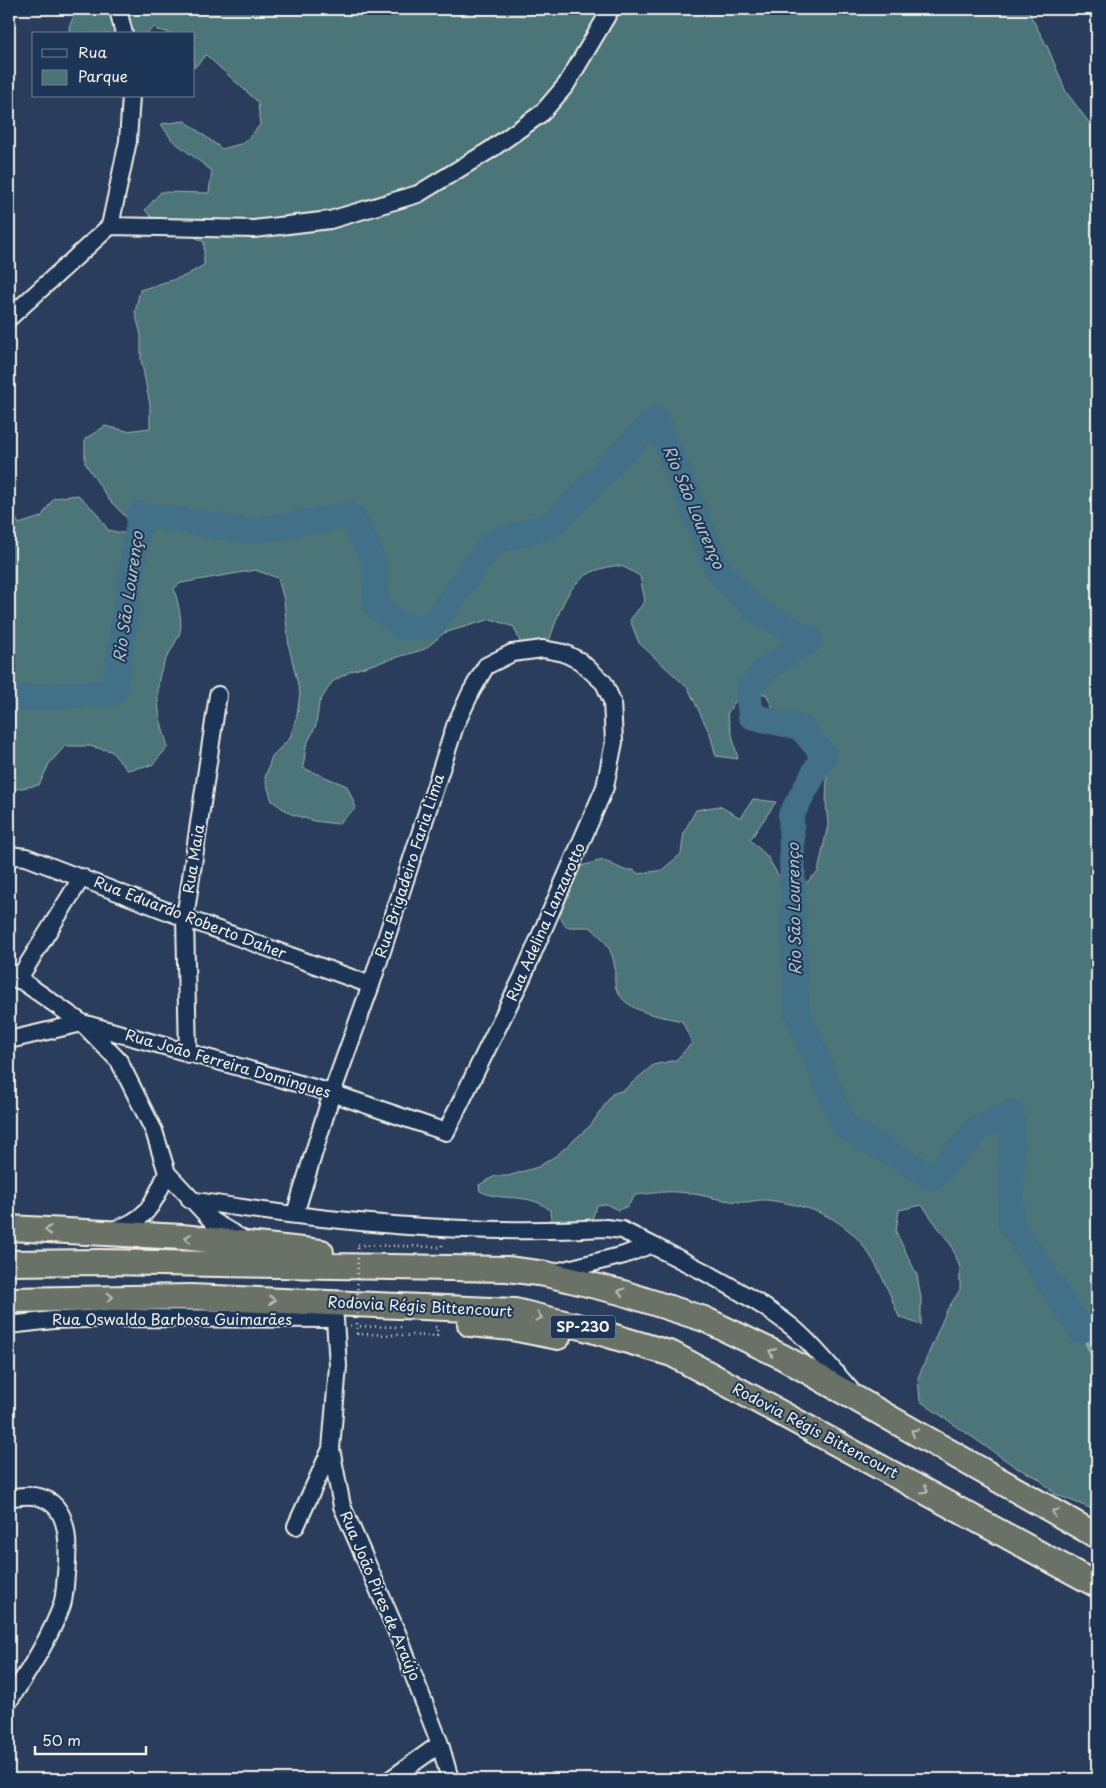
<svg xmlns="http://www.w3.org/2000/svg" width="1106" height="1788" font-family="'Playpen Sans',sans-serif">
  <style>
    .green { fill: #4c7478; stroke: #a0b2b0 }
    .lines { fill: none; stroke-linecap: round; stroke-linejoin: round }
    .stream { stroke: #8aa3ae; stroke-width: 4.5 }
    .river { stroke: #436f88; stroke-width: 26 }
    .minor-casing { stroke: #f4f1e8; stroke-width: 20 }
    .highway-casing { stroke: #f4f1e8; stroke-width: 28 }
    .path { stroke: #f4f1e8; stroke-width: 2.5; stroke-dasharray: 1 4; stroke-linecap: butt }
    .minor { stroke: #1d3557; stroke-width: 16 }
    .highway { stroke: #6a7166; stroke-width: 24 }
    .path-bridge { stroke: #f4f1e8; stroke-width: 2.5; stroke-dasharray: 1 4; stroke-linecap: butt }
    .oneway { stroke: #bdbeb4 }
    .labels { text-anchor: middle; stroke-width: 4; stroke-linejoin: round; paint-order: stroke }
    .shield { fill: #1d3557; stroke: #b4b9bc; stroke-width: 1 }
    .shield-label { font-size: 14px; font-weight: bold; fill: #f4f1e8 }
    .street-label { font-size: 15px; fill: #f4f1e8; stroke: #1d3557 }
    .water-label { font-size: 16px; font-style: italic; fill: #b6c4c6; stroke: #1d3557 }
  </style>
  <rect width="100%" height="100%" fill="#2b3d5c"/>
  <filter id="ink" filterUnits="userSpaceOnUse"><feTurbulence type="fractalNoise" baseFrequency=".02" numOctaves="2"/><feDisplacementMap in="SourceGraphic" scale="10" xChannelSelector="R" yChannelSelector="G"/><feConvolveMatrix kernelMatrix="1 2 1 2 8 2 1 2 1" color-interpolation-filters="sRGB"/></filter>
  <g filter="url(#ink)">
    <path class="green" d="M77 9H1027L1048 48 1066 92 1097 133V1511L1055 1494 1038 1478 1017 1468 920 1401 918 1378 947 1310 960 1290V1267L951 1245 922 1205 899 1210 896 1232 917 1275 921 1298V1325L899 1317C870 1243 851 1211 767 1200 758 1199 749 1203 741 1202 719 1201 699 1193 677 1192 663 1191 649 1194 635 1195L628 1206 618 1210 606 1204 597 1205 588 1231 551 1223 550 1210C527 1191 503 1203 480 1191L479 1185 495 1176H508L538 1167 557 1155 591 1125 612 1094 624 1090 653 1065 676 1060 692 1043 682 1021C661 1016 625 1013 616 988 614 982 615 974 615 968 612 948 605 940 590 927H566L555 907 581 866 603 860 624 870H633L639 874 662 870 681 854 684 832 696 810 719 806 741 818 753 799 776 802 750 840 767 856 778 875 800 888 818 872 828 825 826 802 828 756 809 743 786 735 766 694H740L727 714 738 759 716 756 710 734 688 688 639 643 630 620 645 601 640 576C634 573 626 567 619 566 615 565 608 567 604 568 563 577 559 619 545 651L523 649 514 627 491 619 444 633 425 649 351 671 332 682 319 703 316 725 306 746 303 768 347 786 356 808 338 824 314 821 291 814 272 801 265 778 272 756 290 738 297 715 300 693 289 647 284 600 278 578 255 570 181 583 174 588C177 601 185 624 178 637 171 652 162 662 159 679 155 703 161 724 168 747L152 765 127 770 111 751 89 746H65L49 764 39 785 16 789 9 788V505L19 524 41 517 54 498 78 495 95 511 108 530 131 535 128 519 110 501 85 463V439L105 426 127 431 150 428V405L141 359V335L135 312 140 290 185 276 204 265V242L183 231 161 228 145 210 161 192 209 193 212 171 172 140 161 124 185 121 222 149 244 143 260 125 258 102 206 55 194 68V34H167L168 32 157 30 156 26 146 34H70L69 27Z"/>
    <g class="lines">
      <path class="stream" d="M1081 1330 1097 1365"/>
      <path class="river" d="M9 699 114 692 140 514 249 531 351 515 374 561 376 606 403 627 432 626 492 542 552 525 656 418 718 570 755 610 810 640 766 669 748 690 751 716 801 728 824 755 791 815 796 1009 844 1126 933 1178 977 1129 1012 1113 1011 1224 1081 1330"/>
      <defs>
        <path id="minor" d="M118 9 124 34
          M110 226 254 229 330 220 418 194 490 150 542 113 566 85 611 9
          M9 318 110 226 128 141 131 96
          M9 855 26 857 185 918 371 985
          M9 972 82 1023 119 1061 154 1131 167 1173 212 1221 246 1241
          M18 980 82 877
          M9 1040 82 1023 332 1093 446 1132 522 978 605 787 614 742 612 701 604 683 580 661 564 653 543 649 512 653 486 666 471 692 455 726 371 985 332 1093 295 1214
          M188 1054 185 918 218 695
          M190 1200C327 1222 467 1236 606 1228L622 1230C680 1260 741 1287 792 1327 814 1345 831 1368 850 1389
          M113 1230C148 1220 153 1204 167 1173
          M552 1273 624 1255 650 1245
          M9 1325 53 1320 123 1318 335 1319 338 1366 331 1449 342 1506 398 1635 440 1744 450 1779
          M9 1498C66 1485 71 1529 66 1574 65 1584 65 1595 62 1605 49 1640 29 1670 9 1701
          M296 1526 331 1449
          M391 1779 440 1744"/>
        <path id="highway" d="M9 1228 182 1237 321 1252
          M9 1263 100 1262 507 1269 546 1274 620 1292 704 1319 781 1356 1097 1536
          M9 1300 191 1297 515 1311 585 1328 672 1354 1097 1585
          M470 1324 512 1328 558 1337"/>
      </defs>
      <use href="#minor" class="minor-casing"/>
      <use href="#highway" class="highway-casing"/>
      <path class="path" d="M358 1245 442 1247V1243
        M350 1326 402 1327
        M357 1334 437 1336V1327H435"/>
      <use href="#minor" class="minor"/>
      <use href="#highway" class="highway"/>
      <path class="path-bridge" d="M357 1334 358 1245"/>
    </g>
    <defs><path id="oneway-chevron" d="M-2-3.5L2.5 0L-2 3.5" fill="none" stroke-width="1.6" stroke-linecap="round" stroke-linejoin="round" transform="scale(1.25)"/></defs>
    <g class="oneway">
      <use href="#oneway-chevron" transform="translate(48 1230) rotate(-177)"/>
      <use href="#oneway-chevron" transform="translate(188 1238) rotate(-174)"/>
      <use href="#oneway-chevron" transform="translate(621 1292) rotate(-164)"/>
      <use href="#oneway-chevron" transform="translate(110 1297)"/>
      <use href="#oneway-chevron" transform="translate(272 1300) rotate(2)"/>
      <use href="#oneway-chevron" transform="translate(539 1317) rotate(14)"/>
      <use href="#oneway-chevron" transform="translate(772 1352) rotate(-155)"/>
      <use href="#oneway-chevron" transform="translate(914 1432) rotate(-150)"/>
      <use href="#oneway-chevron" transform="translate(925 1490) rotate(29)"/>
      <use href="#oneway-chevron" transform="translate(1055 1512) rotate(-151)"/>
    </g>
  </g>
  <g class="labels">
    <rect class="shield" x="550.5" y="1315.5" width="65" height="23" rx="4"/>
    <g class="shield-label">
      <text x="583" y="1332">SP-230</text>
    </g>
    <g class="street-label">
      <text transform="translate(194 859) rotate(-81)" y="5">Rua Maia</text>
      <text transform="translate(410 866) rotate(-72)" y="5">Rua Brigadeiro Faria Lima</text>
      <text transform="translate(190 918) rotate(21)" y="5">Rua Eduardo Roberto Daher</text>
      <text transform="translate(546 922) rotate(-66)" y="5">Rua Adelina Lanzarotto</text>
      <text transform="translate(228 1064) rotate(16)" y="5">Rua João Ferreira Domingues</text>
      <text transform="translate(420 1307) rotate(3)" y="5">Rodovia Régis Bittencourt</text>
      <text x="172" y="1325">Rua Oswaldo Barbosa Guimarães</text>
      <text transform="translate(815 1431) rotate(28)" y="5">Rodovia Régis Bittencourt</text>
      <text transform="translate(380 1596) rotate(67)" y="5">Rua João Pires de Araújo</text>
    </g>
    <g class="water-label">
      <text transform="translate(694 507) rotate(67)" y="6">Rio São Lourenço</text>
      <text transform="translate(128 597) rotate(-82)" y="6">Rio São Lourenço</text>
      <text transform="translate(794 909) rotate(-91)" y="6">Rio São Lourenço</text>
    </g>
  </g>
  <rect width="1106" height="1788" fill="none" stroke="#1d3557" stroke-width="30"/>
  <rect x="15" y="15" width="1076" height="1758" fill="none" stroke="#f4f1e8" stroke-width="2" filter="url(#ink)"/>
  <rect x="32" y="32" width="162" height="65" fill="#1d3557" stroke="#738091"/>
  <rect x="42" y="49" width="25" height="8" fill="#1d3557" stroke="#738091"/>
  <text x="78" y="58" font-size="15" fill="#f4f1e8">Rua</text>
  <rect x="42" y="70" width="25" height="15" fill="#4c7478" stroke="#738091"/>
  <text x="78" y="82" font-size="15" fill="#f4f1e8">Parque</text>
  <path d="M35 1746v8h111v-8" fill="none" stroke="#f4f1e8" stroke-width="2.5"/>
  <text x="42" y="1746" font-size="15" fill="#f4f1e8" stroke="#1d3557" stroke-width="4" paint-order="stroke">50 m</text>
</svg>
